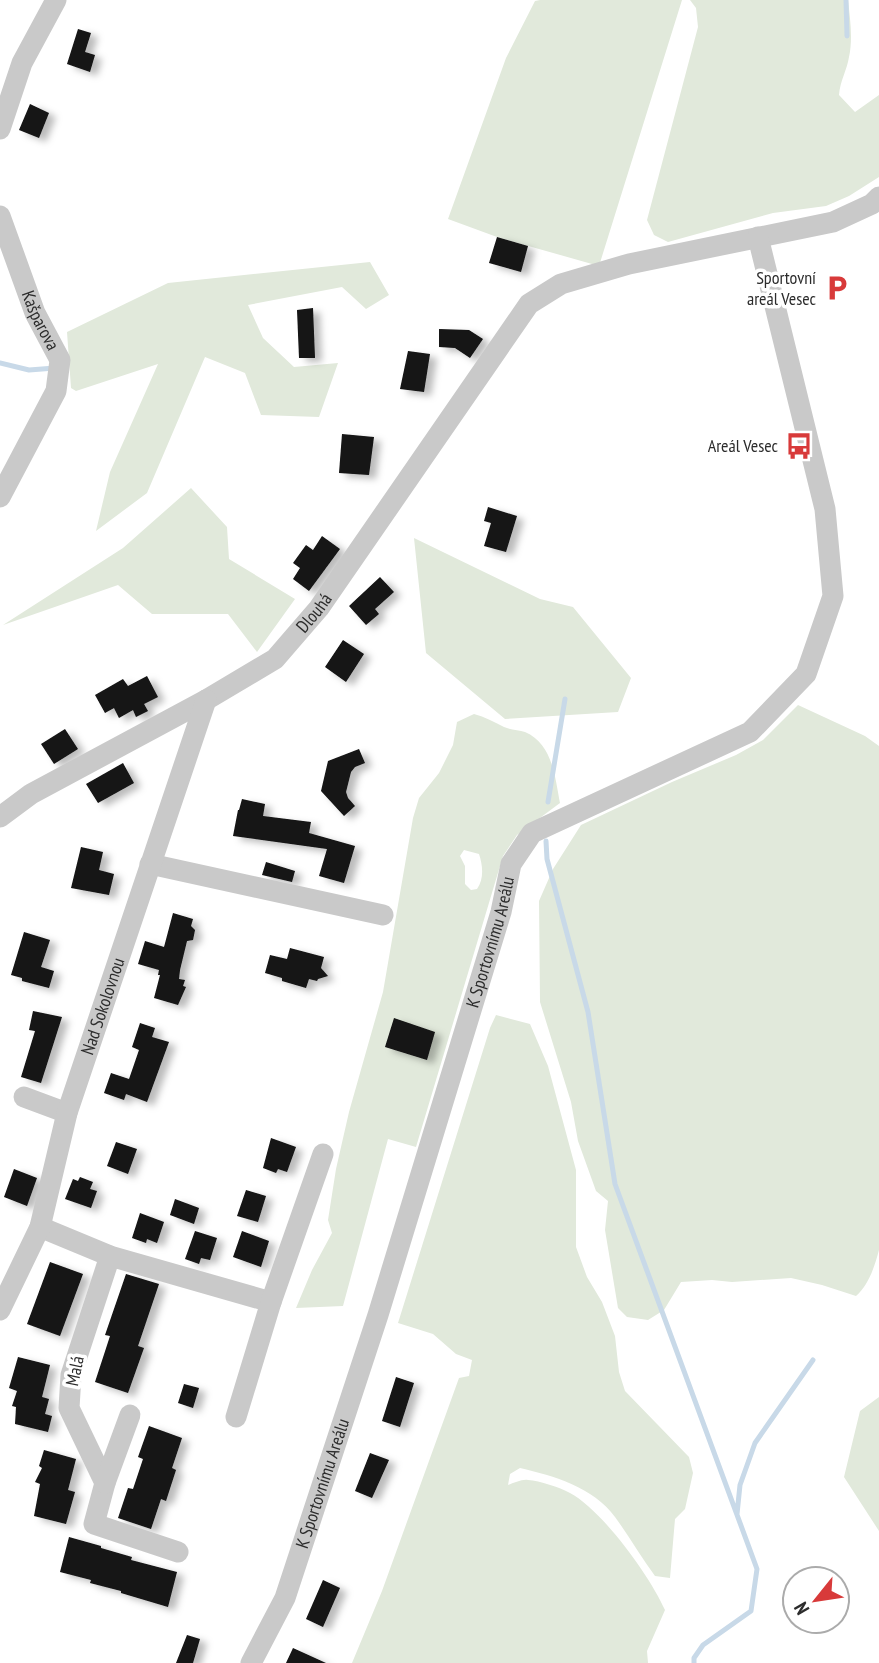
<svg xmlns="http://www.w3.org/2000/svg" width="879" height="1663" font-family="'PT Sans Narrow',sans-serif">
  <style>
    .green { fill: #e1e9db; fill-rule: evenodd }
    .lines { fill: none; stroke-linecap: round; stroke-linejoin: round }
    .stream { stroke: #c8d9e8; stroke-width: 5 }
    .building { fill: #131313; filter: url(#shadow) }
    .minor { stroke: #c9c9c9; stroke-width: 21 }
    .labels { text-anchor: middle; stroke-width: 7; stroke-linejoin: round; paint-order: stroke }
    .poi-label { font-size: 18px; fill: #2c2c2c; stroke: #fff; text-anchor: end }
    .street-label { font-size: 18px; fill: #2c2c2c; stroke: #fff }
  </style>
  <defs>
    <filter id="shadow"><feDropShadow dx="7" dy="4" stdDeviation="3.5" flood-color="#0004"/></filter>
  </defs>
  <rect width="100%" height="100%" fill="#fff"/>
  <path class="green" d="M540 0H682L599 266 497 237 448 219 506 58 535 1Z
    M690 0H848C850 18 853 39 849 57 847 70 840 81 839 95L855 112 879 95V177L849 196 826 206 773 213 668 242 654 235 647 220 698 27 696 8Z
    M370 262 389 295 366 309 342 287 248 305 263 338 294 367 338 363 319 417 261 415 245 373 205 357 147 493 96 531 110 472 158 364 76 391 71 388 67 332 168 283Z
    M191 488 227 527 229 559 295 599 257 652 228 614H152L118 585 3 625 123 548Z
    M414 538 540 599 573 607 631 678 618 712 505 719 426 653Z
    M798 705 865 736 879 746V1250C875 1265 869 1285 856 1296L822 1285 791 1278 732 1282 712 1280 681 1282 664 1310 648 1320 627 1317 618 1308 605 1230 608 1201 596 1191 578 1141 571 1102 540 1002 539 901 553 869 581 825 672 782 736 755 763 740Z
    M474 714C485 717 494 722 504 727 511 730 519 730 525 732 553 744 555 778 560 803L517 835 503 856 416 1147 388 1139 343 1306 296 1308 312 1270 332 1233 328 1220 336 1169 349 1112 383 992 413 818 419 798 439 773 453 745 457 722ZM464 850 479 854C483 866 484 879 477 889L471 890 465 884V866L460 856Z
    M496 1015 530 1024 548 1066 576 1170V1247L587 1277 602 1302 615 1336 619 1372 625 1391 689 1457 693 1473 685 1509 675 1519 670 1578 655 1576C641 1557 629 1536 615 1517 593 1487 554 1476 520 1468L510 1474 508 1485C514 1483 522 1479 528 1480 540 1481 559 1487 570 1493 602 1510 650 1576 665 1610L647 1651 648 1663H352L382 1591 459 1378 469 1376 472 1360 456 1354 433 1334 398 1323 490 1028Z
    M879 1397V1531L844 1477 860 1411Z"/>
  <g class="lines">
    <path class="stream" d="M846 0 847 36
      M0 363 29 370 55 368
      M548 802 565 699
      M546 841 547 859 588 1012 615 1184 757 1569 751 1611 703 1645 694 1658V1663
      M737 1514 740 1485 755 1443 813 1360"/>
  </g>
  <path class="building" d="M78 29 91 33 85 52 95 55 90 72 67 64Z
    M30 104 49 113 39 138 19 130Z
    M497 237 528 246 521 272 489 263Z
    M313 308 315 358H299L297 310Z
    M439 329 469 330 483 339 470 358 455 348 439 347Z
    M408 351 430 354 424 392 400 389Z
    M342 434 374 437 369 475 339 473Z
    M488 507 517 516 506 552 484 546 491 523 484 521Z
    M322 536 340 549 309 591 293 579 300 568 293 563 306 545 313 550Z
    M380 577 394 592 375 609 379 614 366 625 349 606Z
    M343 640 364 654 346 682 325 667Z
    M147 676 158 697 144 704 148 711 136 717 133 710 119 718 114 708 105 713 95 695 123 679 128 686Z
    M65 729 78 749 54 764 41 744Z
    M359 749 365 763 355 767 351 772 346 792 348 798 355 806 344 816 321 791 328 761Z
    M123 763 134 783 98 803 86 784Z
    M242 799 265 804 263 816 311 822 309 833 355 846 344 883 319 876 327 849 233 836 238 810H239Z
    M81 847 103 852 99 870 114 874 109 895 71 888Z
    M266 862 295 871 292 882 262 875Z
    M173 913 193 919 191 926 195 930 193 940 187 941 180 970 179 979 185 980 183 986 186 987 178 1005 154 998 160 975H158L159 970 138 964 145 941 164 947Z
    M24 932 50 940 41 967 54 971 49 988 22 981V978L11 975Z
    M290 948 324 957 321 968 328 976 318 979 317 981 309 979 306 988 282 981V978L265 973 270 955 287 959Z
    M33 1011 62 1017 41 1083 21 1077 35 1031 29 1030Z
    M394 1018 435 1032 427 1060 385 1047Z
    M140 1023 155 1028 152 1037 169 1042 147 1102 126 1094 124 1100 104 1093 111 1073 129 1079 139 1050 132 1047Z
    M271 1138 296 1147 287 1172 278 1169 276 1173 263 1168Z
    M116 1142 137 1149 128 1174 107 1166Z
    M14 1169 37 1178 27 1206 4 1197Z
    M80 1177 93 1182 90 1189 97 1191 91 1208 65 1199 73 1179 78 1181Z
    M246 1190 266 1196 258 1222 237 1216Z
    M175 1199 199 1208 194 1224 170 1215Z
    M140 1213 164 1222 157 1243 147 1239 146 1243 132 1238Z
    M195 1231 217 1238 210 1260 201 1258 199 1264 185 1259Z
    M242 1231 269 1241 261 1267 233 1257Z
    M50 1262 83 1274 60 1336 27 1324Z
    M126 1274 159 1284 138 1346 144 1348 128 1393 95 1382 110 1336 105 1335Z
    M18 1357 50 1365 42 1397 49 1399 45 1414 52 1416 48 1432 15 1424 16 1407 12 1406 17 1391 9 1388Z
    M396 1377 414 1383 400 1427 382 1421Z
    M184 1384 199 1388 193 1408 178 1403Z
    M149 1426 182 1438 172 1468 176 1470 166 1501 161 1499 151 1529 118 1518 128 1488 133 1489 143 1459 138 1457Z
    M44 1450 76 1459 68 1490 75 1492 66 1524 34 1516 40 1484 35 1482 42 1468 39 1466Z
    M370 1453 389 1460 372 1498 355 1491Z
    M69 1537 101 1546V1548L132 1557 131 1560 177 1572 168 1607 121 1593V1591L90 1583 91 1580 60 1572Z
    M323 1580 340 1588 323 1627 306 1619Z
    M187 1635 200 1639 193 1663H176Z
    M293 1648 326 1663H286Z"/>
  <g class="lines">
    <g class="minor">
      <path d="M0 129 22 63 56 0"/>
      <path id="s1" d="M0 216 35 313 60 360 56 391 0 497"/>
      <path id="s2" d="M0 817 31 794 206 700 275 659 319 608 529 304 561 284 629 264 833 222 872 204 879 197"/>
      <path d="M150 864 383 915"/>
      <path d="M24 1097 67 1113"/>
      <path d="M40 1227 110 1256 271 1302 236 1417"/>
      <path d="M110 1256 71 1375 69 1408 105 1483 94 1524 178 1552"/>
      <path d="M271 1302 323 1154"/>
      <path id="s3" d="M0 1310 40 1227 67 1113 206 700"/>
      <path d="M105 1483 130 1415"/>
      <path id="s4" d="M251 1663 285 1598 378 1315 501 912 511 864 532 833 750 732 806 674 833 596 825 509 758 237"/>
    </g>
  </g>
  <defs>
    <symbol id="parking-bare" viewBox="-9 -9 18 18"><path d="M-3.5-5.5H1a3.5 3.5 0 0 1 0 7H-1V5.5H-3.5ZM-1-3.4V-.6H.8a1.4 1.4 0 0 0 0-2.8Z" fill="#d83a3a" stroke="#fff" stroke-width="2.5" paint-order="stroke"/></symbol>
    <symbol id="bus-bare" viewBox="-9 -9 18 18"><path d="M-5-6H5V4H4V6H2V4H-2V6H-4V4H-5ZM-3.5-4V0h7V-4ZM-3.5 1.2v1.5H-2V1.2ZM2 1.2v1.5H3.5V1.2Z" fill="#d83a3a" stroke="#fff" stroke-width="2.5" paint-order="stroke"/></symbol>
  </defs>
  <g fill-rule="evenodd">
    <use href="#parking-bare" x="818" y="269" width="38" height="38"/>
    <use href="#bus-bare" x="780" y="427" width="38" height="38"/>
  </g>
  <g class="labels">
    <g class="poi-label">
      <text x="816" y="284">Sportovní<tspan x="816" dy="21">areál Vesec</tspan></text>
      <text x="778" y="452">Areál Vesec</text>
    </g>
    <g class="street-label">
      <text dy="6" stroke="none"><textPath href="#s1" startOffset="112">Kašparova</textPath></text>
      <text dy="6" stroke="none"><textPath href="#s2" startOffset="378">Dlouhá</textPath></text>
      <text dy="6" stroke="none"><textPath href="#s4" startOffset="761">K Sportovnímu Areálu</textPath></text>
      <text dy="6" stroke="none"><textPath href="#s3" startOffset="322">Nad Sokolovnou</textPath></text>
      <text transform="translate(75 1371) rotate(-78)" y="6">Malá</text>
      <text dy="6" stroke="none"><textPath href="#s4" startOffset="194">K Sportovnímu Areálu</textPath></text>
    </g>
  </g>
  <g transform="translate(816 1600) rotate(240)"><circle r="33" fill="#ffffff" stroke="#ababab" stroke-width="2"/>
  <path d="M0-5L12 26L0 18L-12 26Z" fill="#d83a3a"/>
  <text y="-10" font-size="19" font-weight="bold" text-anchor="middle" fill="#2c2c2c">N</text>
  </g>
</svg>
